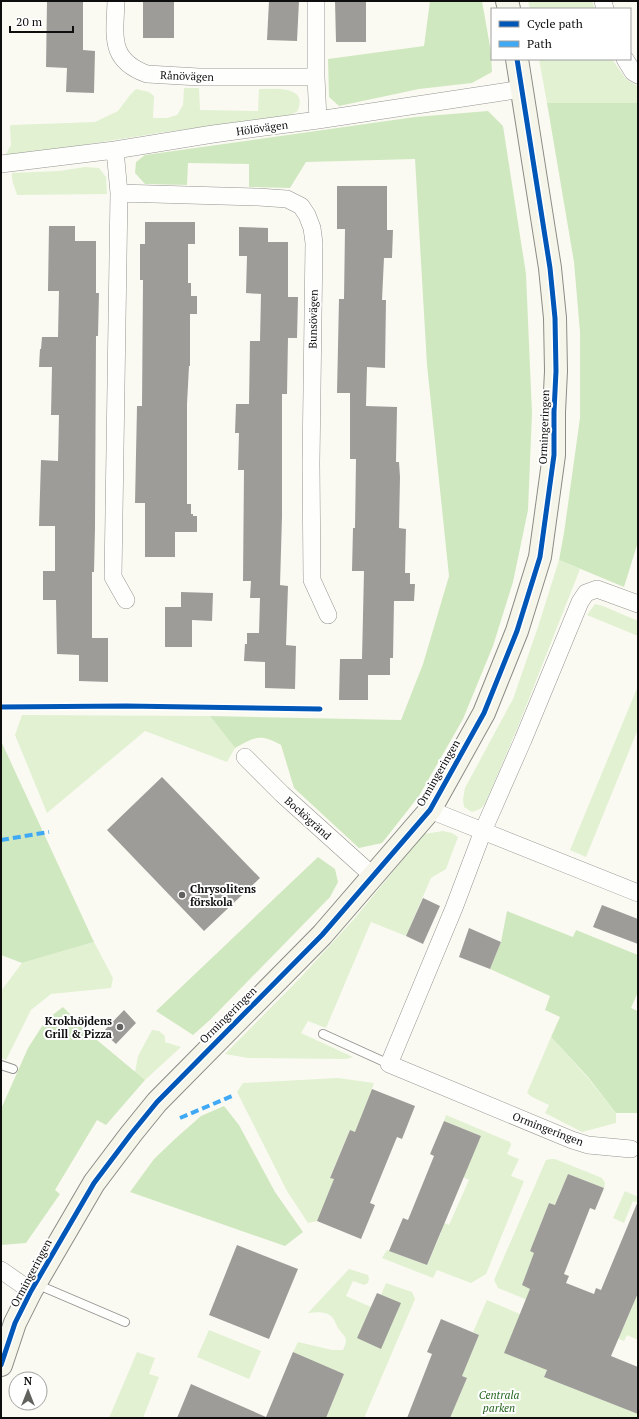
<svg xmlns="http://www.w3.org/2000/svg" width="639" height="1419" font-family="'PT Serif',serif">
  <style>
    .green { fill: #e1f1d2 }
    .forest { fill: #d0e8c0 }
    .building { fill: #9e9c98 }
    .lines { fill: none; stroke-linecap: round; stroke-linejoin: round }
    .lane-casing { stroke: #959491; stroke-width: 10 }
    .street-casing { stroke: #959491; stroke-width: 18 }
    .secondary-casing { stroke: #8b8b87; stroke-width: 24 }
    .lane { stroke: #fefefd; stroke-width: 8 }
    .street { stroke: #fefefd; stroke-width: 17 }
    .secondary { stroke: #f5f5ea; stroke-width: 22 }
    .quiet { stroke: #3fa9f5; stroke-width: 4; stroke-dasharray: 8 4; stroke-linecap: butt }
    .cycleway-casing { stroke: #fff; stroke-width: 8 }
    .cycleway { stroke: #0057b8; stroke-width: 5 }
    .poi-dot { fill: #61615e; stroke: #fff; stroke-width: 1.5 }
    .labels { text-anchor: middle; stroke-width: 4; stroke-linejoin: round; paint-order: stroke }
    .street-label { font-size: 11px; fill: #0e0e0e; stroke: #fff }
    .poi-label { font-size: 11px; font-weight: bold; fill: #0e0e0e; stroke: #fff; text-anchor: start }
    .park-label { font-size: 11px; font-style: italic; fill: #24661d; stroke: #fff }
  </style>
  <rect width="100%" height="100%" fill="#fbfaf2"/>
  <path class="green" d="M528 1H592L595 9H530Z
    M539 59H612L626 79 638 86 637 103H547Z
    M184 88H199L200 110 258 111 259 89C274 89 310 85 297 112L287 116 165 132 27 154H6L11 145 10 127 11 125 95 122 118 111 130 95 136 89 149 92 154 96 153 118H167L177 115 183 105Z
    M85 167 99 168 106 177 107 194 17 195C15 187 11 181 12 173L59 171Z
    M559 560 580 569 519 724 485 804 480 809 472 812 464 807 463 799 465 788 513 699 538 627Z
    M595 604 603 606 638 621V636L587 615Z
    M638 686V729L586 857 570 850Z
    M22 715 210 716 235 748 227 762 145 731 47 813 15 735Z
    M443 831 452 833 458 837 446 869 431 878 406 936 371 922 326 1028 308 1021 301 1033 353 1057 346 1059 248 1058 225 1054 301 977 354 919 424 834Z
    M94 942 113 978 111 988 51 994 31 1010 6 1060 1 1058V991L22 963Z
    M152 1030 159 1031 165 1036V1042L181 1047 145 1080 135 1072 138 1056Z
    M551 1037 588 1078 616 1113V1123L582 1132 545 1113 549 1105 532 1097 527 1093Z
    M338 1078 374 1083 360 1120 362 1135 350 1130 330 1177 341 1182 317 1221 308 1223 287 1191 237 1092 243 1083Z
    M446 1115 510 1142 511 1145 507 1154 519 1159 511 1176 524 1181 486 1274 471 1283 437 1270 433 1278 382 1258 387 1250 427 1265 441 1233 439 1221 449 1225 469 1180 457 1174 481 1136 444 1121Z
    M551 1159H555L602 1178 605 1183 604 1188 568 1174 559 1195 564 1208 549 1203 530 1251 541 1256 531 1262 522 1285 559 1301 554 1311 498 1288 494 1280 546 1160Z
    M625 1191 638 1197V1203L633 1201 624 1223 613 1218Z
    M349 1269 368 1275 369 1279 368 1283 364 1285 353 1281 346 1296 371 1307 357 1338 381 1295 386 1283 412 1292 415 1299 364 1418H326L344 1374 293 1352 298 1342 332 1350H343C349 1337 345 1338 338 1328 336 1325 335 1320 332 1317 326 1311 316 1312 308 1313Z
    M633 1293 638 1295V1340L627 1335 624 1341 584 1325 623 1328 633 1305Z
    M487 1300 520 1314 551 1361 544 1376 638 1414V1418H450L467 1378 454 1372 465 1368 479 1335 473 1332Z
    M209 1330 261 1351 249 1379 197 1357Z
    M137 1352 155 1358 149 1374 159 1377 143 1418H109Z"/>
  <path class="forest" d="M430 1H482L491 52 492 72 472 83 419 89 339 106 329 97 328 59 424 46Z
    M547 103H637L638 116V542L624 587 559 560 564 533 580 418V332L574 262Z
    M488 111 503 126 526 274 532 413 528 510 513 582 493 646 463 719 419 796 382 843 359 848 294 788 281 745C260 733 255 737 235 748L210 716 401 720 423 664 449 576 427 365 415 159 306 162 290 188 249 187V164L188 163 187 185 145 184 135 173 136 162 145 155 415 117Z
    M1 741 94 942 22 963 1 955Z
    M318 857 335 869 338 882 330 897 211 1019 193 1035 156 1011Z
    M507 911 573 937 576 930 638 955V992L631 1008 638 1011V1113H616L588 1077 551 1037 560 1017 545 1010 550 996 490 969 501 942Z
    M63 1007 91 1035 145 1080 106 1125 97 1120 55 1190 60 1194 26 1243 1 1245V1109L28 1048 46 1020Z
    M224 1106 239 1125 275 1192 303 1232 285 1246 130 1192 154 1159 176 1138 201 1116Z"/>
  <path class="building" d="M47 1H83V50L95 51 94 93 66 92 67 68 46 67Z
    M143 1H174V38H143Z
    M269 1H299L297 41 267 40Z
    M335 1H366V42H336Z
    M337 186H387V230H393L392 258H384L382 300H386L385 368 367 367 366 406 397 407 396 462H399L400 477 399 528 406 529 405 573H410V584H415L414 601H394L393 658H390V675H368V700H339L340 659H362L364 571H352L353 528H355L356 459H350V393H337L339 299H344L345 229H337Z
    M145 222H195V244H188V283H191V296H197V314H190V366H189L187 404V504H191V514H193V516H197V532H175V557H145V503H135L137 406H142L143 280H140V244H145Z
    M49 226H75V241H96V293H99L98 336H96L95 528 94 572H92V638H108V682L79 681V655L57 654 56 600H43V571H55V526H39L41 460 58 461 59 415H51L52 367H39L40 349H41L42 337H58L59 291H48Z
    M239 227 268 228V242H288V297H298L297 338H288L287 394H282V516L280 585 288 586 286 645 296 646 295 689 265 688V662L244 661 245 644H247V633H259L260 598H250L251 581H243L244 470H238L239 433H235L236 404H249L250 341H260L261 294 246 293 247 256H239Z
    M181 592 213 593 212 621 192 620V647H165V607H181Z
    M162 777 260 878 204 931 107 830Z
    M423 898 440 906 423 944 406 936Z
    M602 905 638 919V944L593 927Z
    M469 928 501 942 490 969 459 957Z
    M124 1010 136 1023 116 1044 103 1032Z
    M372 1089 415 1106 402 1139 397 1137 370 1203 375 1205 361 1239 317 1221 334 1179 330 1178 350 1130 355 1132Z
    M444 1121 481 1136 427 1265 389 1251 403 1218 408 1220 434 1156 430 1154Z
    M568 1174 604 1188 595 1210 590 1208 564 1274 569 1276 566 1283 594 1294 596 1288 601 1290 638 1201V1293L611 1356 638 1367V1414L544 1377 547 1370 504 1353 530 1289 522 1285 534 1253 530 1251 549 1203 555 1205Z
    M237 1245 298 1269 269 1339 209 1315Z
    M377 1293 401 1303 381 1349 357 1338Z
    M441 1319 479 1335 462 1376 467 1378 450 1418H407L432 1354 427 1352Z
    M293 1352 344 1374 326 1418H177L191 1384 266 1417Z"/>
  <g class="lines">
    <defs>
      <path id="lane" d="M323 1034 389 1064
        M1 1065 13 1069
        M36 1284 125 1322"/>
      <path id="street" d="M116 1C115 35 108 60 147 74L199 77H316L318 120
        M603 1 605 9
        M625 59 633 72 638 75
        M316 77V1
        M115 150 119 193 113 577 126 600
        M1 164 115 150 213 134 318 120 522 89
        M119 193 258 197 287 199 301 206 307 215 312 228 314 243 311 463 312 580 328 615
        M245 757 282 794 373 876
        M430 810 638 893
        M631 1149 588 1145 572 1140 389 1064 454 908 483 831 523 740 580 602 586 593 597 589 638 604
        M1 1270 31 1291"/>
      <path id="secondary" d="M507 1 509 9
        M1 1365 15 1323 31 1291 94 1183 131 1134 157 1102 322 935 430 810 484 713 517 631 540 557 554 455V412L556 371 555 318 550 268 517 59"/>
    </defs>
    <use href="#lane" class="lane-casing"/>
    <use href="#street" class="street-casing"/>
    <use href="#secondary" class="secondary-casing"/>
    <use href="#lane" class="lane"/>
    <use href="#street" class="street"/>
    <use href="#secondary" class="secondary"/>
    <path class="quiet" d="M1 840 49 832
      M180 1118 232 1096"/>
    <defs>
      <path id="cycleway" d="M1 707 126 706 320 709
        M1 1365 15 1323 31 1291 94 1183 131 1134 157 1102 322 935 430 810 484 713 517 631 540 557 554 455V412L556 371 555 318 550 268 517 59"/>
    </defs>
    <use href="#cycleway" class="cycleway-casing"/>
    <use href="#cycleway" class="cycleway"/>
  </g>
  <g class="poi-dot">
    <circle cx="182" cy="895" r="4"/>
    <circle cx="120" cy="1027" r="4"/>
  </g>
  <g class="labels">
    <g class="street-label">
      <text transform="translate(187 76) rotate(2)" y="4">Rånövägen</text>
      <text transform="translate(262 128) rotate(-8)" y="4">Hölövägen</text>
      <text transform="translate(313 319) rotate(-89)" y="4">Bunsövägen</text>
      <text transform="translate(544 427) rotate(-88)" y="4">Ormingeringen</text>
      <text transform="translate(438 773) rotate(-60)" y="4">Ormingeringen</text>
      <text transform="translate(308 818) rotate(42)" y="4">Bockögränd</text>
      <text transform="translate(228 1015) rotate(-45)" y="4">Ormingeringen</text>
      <text transform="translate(548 1129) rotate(21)" y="4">Ormingeringen</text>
      <text transform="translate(31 1273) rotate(-62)" y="4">Ormingeringen</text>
    </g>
    <g class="poi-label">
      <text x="190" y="893">Chrysolitens<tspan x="190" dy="13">förskola</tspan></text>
      <text x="112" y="1025" text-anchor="end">Krokhöjdens<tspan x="112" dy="13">Grill &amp; Pizza</tspan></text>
    </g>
    <g class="park-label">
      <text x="499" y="1399">Centrala<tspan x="499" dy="13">parken</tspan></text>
    </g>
  </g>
  <rect width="639" height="1419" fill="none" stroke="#0e0e0e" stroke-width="4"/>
  <rect x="491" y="8" width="140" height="52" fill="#ffffff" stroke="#9f9f9f"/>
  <rect x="499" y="21" width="20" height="6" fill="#0057b8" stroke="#9f9f9f"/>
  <text x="527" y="28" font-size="12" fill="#0e0e0e">Cycle path</text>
  <rect x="499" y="41" width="20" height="6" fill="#3fa9f5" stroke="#9f9f9f"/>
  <text x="527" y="48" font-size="12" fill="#0e0e0e">Path</text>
  <g transform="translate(28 1391)"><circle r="19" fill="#ffffff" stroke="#9f9f9f"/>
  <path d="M0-3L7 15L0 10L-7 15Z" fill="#61615e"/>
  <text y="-6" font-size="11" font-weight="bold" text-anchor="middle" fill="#0e0e0e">N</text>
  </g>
  <path d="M10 26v6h63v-6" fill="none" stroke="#0e0e0e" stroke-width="2"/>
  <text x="16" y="26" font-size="12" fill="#0e0e0e" stroke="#ffffff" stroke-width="3" paint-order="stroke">20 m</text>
</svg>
